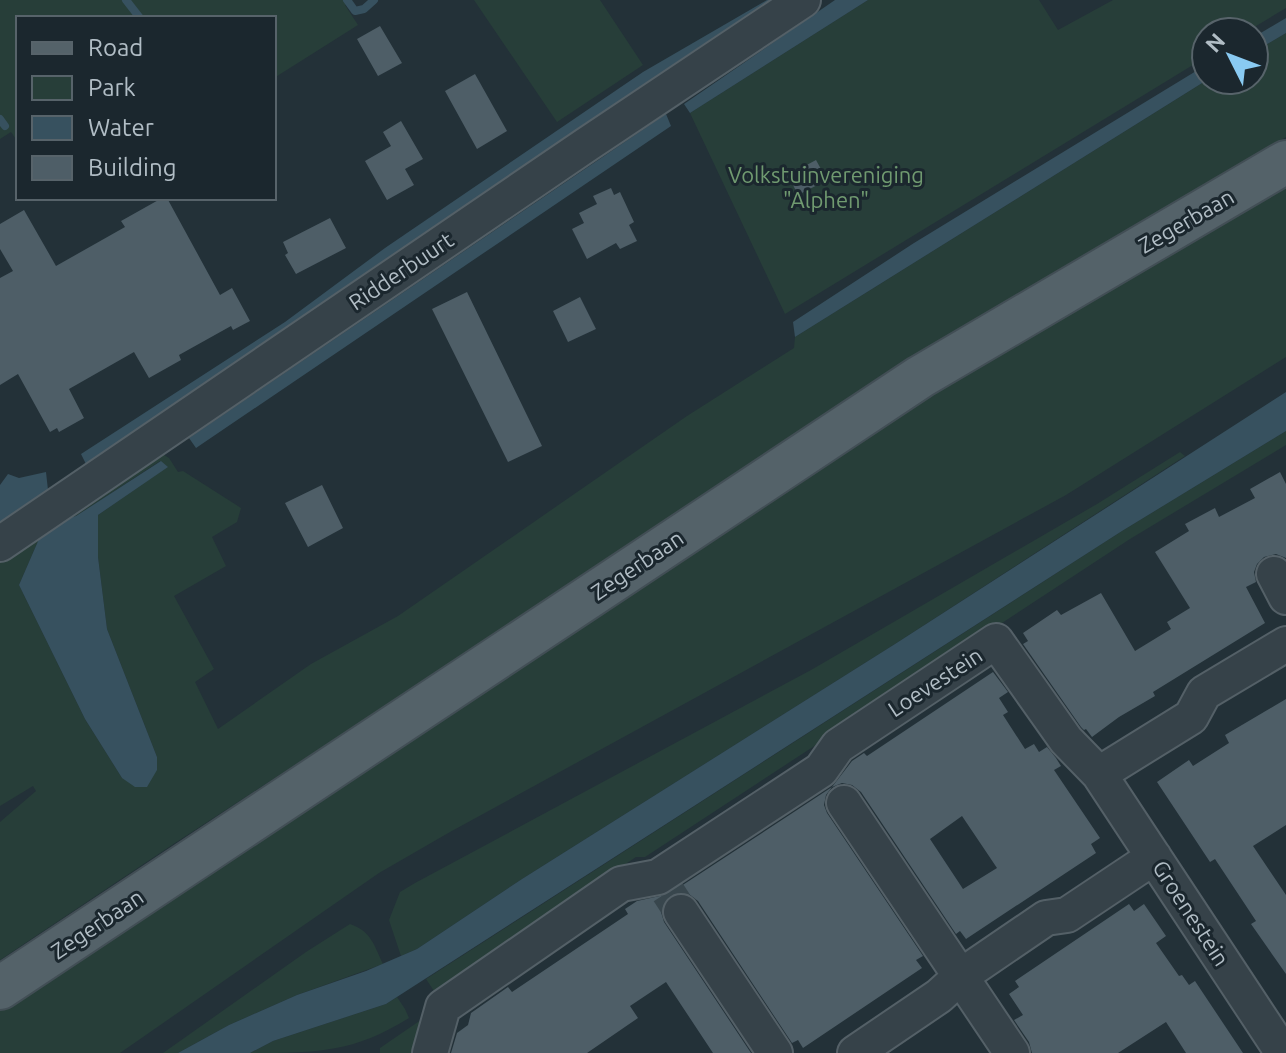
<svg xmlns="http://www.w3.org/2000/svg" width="1286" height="1053" font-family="Ubuntu,sans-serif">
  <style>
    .green { fill: #273e39 }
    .water { fill: #37515f }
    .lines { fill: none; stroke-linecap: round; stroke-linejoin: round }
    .stream { stroke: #37515f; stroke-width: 8 }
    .building { fill: #4e5e67; fill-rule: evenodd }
    .minor-tunnel { stroke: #38464d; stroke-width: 34; stroke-dasharray: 34 17; stroke-linecap: butt }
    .minor-casing { stroke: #546067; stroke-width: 38 }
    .major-casing { stroke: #424e55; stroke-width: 46 }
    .minor { stroke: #364249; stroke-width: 34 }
    .major { stroke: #546269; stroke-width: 42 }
    .labels { text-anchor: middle; stroke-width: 6; stroke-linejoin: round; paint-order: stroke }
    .park-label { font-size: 22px; fill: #709a70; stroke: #1b272e }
    .street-label { font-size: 22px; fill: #b1bdc5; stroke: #1b272e }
  </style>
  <rect width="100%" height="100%" fill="#233138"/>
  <path class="green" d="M0 0H353L345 5 358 25 274 78V18H18V142L11 132 0 139Z
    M474 0H600L643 65 557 122Z
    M868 0H1039L1058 30 1113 0H1286V8L1246 32H1206V57L785 314 690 113Z
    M1286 33V137L1199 189 533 610 175 843 0 960V822L36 791 33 786 0 806V558L42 532 19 585 85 719 122 778 157 770V757L107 629 98 557V515L167 467 160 461 76 516 58 521 161 453 169 458 178 472 183 471 241 508 237 522 212 537 226 566 174 596 214 669 195 682 218 729 311 664 398 616 687 416 794 348 795 337 1207 80H1254V52Z
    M1286 175V357L1066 495 450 832 379 873 120 1053H0V1007L744 516 1050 320Z
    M1286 431V445L1130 539 645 857H636L434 991 426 979 1122 531Z
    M1180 452 1185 456 895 644 522 879 417 949 401 956 389 920 400 892 415 883 811 670 1097 504Z
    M350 924C371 931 374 945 383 964L297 995 229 1025 178 1053H163L306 952Z
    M397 997 405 1009 409 1018C353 1053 316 1053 250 1053L273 1041 386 1004Z
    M434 1011 424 1053H380V1048Z"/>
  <path class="water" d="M767 0H782L87 466 81 454 285 322 385 248 643 72Z
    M835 0H868L690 113 684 104Z
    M1286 18V33L1254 52V37Z
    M1206 65 1207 80 795 337 793 322 914 243Z
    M666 114 671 126 196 448 189 438Z
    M1286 392V431L1122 531 386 1004 273 1041 250 1053H178L229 1025 297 995 366 971 417 949 522 879 895 644Z
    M161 461 168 467 98 515V557L107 629 157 757V770L147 787H135L122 778 85 719 19 585 42 532 0 529V485L8 474 19 478 46 472 49 499 59 521 76 516Z"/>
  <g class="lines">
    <path class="stream" d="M126 0 140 18
      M347 0 355 11 364 9 374 0
      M0 119 5 126"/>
  </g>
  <path class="building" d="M380 26 402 63 378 76 357 39Z
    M475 74 507 131 477 149 445 91Z
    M401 121 423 159 405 169 414 185 387 200 365 161 391 146 383 132Z
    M816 160 827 180 798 195 788 175Z
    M611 188 614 195 620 192 634 222 629 225 637 241 620 249 616 243 587 259 572 229 584 223 579 213 597 204 593 196Z
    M162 198H167L220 295 232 288 250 321 233 330 231 326 179 355 181 360 149 378 134 352 69 389 84 418 59 432 57 428 50 432 18 374 0 385V278L13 271 0 249V224L24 210 56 266 125 227 121 221Z
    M330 218 346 248 296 274 285 255 288 253 283 242Z
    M467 292 542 446 508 462 432 309Z
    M580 297 596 329 568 342 553 311Z
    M1280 472 1286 484V558L1276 554 1264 557 1257 564 1254 572 1256 582 1246 587 1265 623 1153 692 1155 696 1119 717 1092 737 1086 729 1084 730 1081 727 1023 644 1028 641 1023 633 1057 610 1061 615 1101 593 1135 651 1171 629 1167 622 1190 608 1155 552 1189 531 1185 524 1215 508 1219 517 1255 498 1250 489Z
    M322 485 343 528 308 547 285 503Z
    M993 672 1008 692 999 698 1008 712 1003 715 1025 749 1034 744 1039 752 1047 747 1056 758 1061 766 1054 770 1100 838 1091 844 1096 853 966 939 960 931 956 934 861 792 852 785 842 783 832 787 826 795 824 805 827 813 923 956 916 960 922 968 803 1048 798 1040 792 1043 698 901 689 894 679 892 671 895 664 902 661 912 664 922 751 1053H713L666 982 630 1006 638 1018 587 1053H451L457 1033 468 1025 471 1013 508 987 512 992 628 914 625 909 637 901 669 894 832 787 852 761 864 753 867 756ZM962 816 997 868 963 889 930 839Z
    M1286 699V825L1253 846 1286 895V974L1251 924 1256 921 1215 859 1210 862 1157 782 1189 760 1193 766 1229 743 1225 735Z
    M1129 904 1134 911 1144 904 1166 936 1156 943 1179 976 1182 975 1189 985 1195 981 1243 1053H1186L1166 1022 1118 1053H1032L1029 1042 1014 1020 1023 1015 1009 994 1019 987 1015 981Z"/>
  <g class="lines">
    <path class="minor-tunnel" d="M668 892 681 912"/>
    <defs>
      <path id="minor" d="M0 544 586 145 803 0
        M1274 574 1286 597
        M1099 774 1191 717 1204 693 1286 644
        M844 803 1012 1053
        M681 912 775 1053
        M430 1053 443 1007 621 884 658 877 821 770 838 746 996 641 1066 740 1099 774 1283 1053
        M855 1053 939 996 961 976 1046 918 1067 915 1154 857"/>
      <path id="major" d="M0 988 920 377 1286 162"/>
    </defs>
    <use href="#minor" class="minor-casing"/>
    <use href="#major" class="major-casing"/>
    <use href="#minor" class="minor"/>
    <use href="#major" class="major"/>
  </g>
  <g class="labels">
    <g class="park-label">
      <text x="826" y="183">Volkstuinvereniging<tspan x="826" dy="25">"Alphen"</tspan></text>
    </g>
    <g class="street-label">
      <text transform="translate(1186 221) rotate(-30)" y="8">Zegerbaan</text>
      <text transform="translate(401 271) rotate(-34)" y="8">Ridderbuurt</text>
      <text transform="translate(637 565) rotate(-34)" y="8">Zegerbaan</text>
      <text transform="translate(935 682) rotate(-33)" y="8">Loevestein</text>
      <text transform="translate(1191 913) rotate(57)" y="8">Groenestein</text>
      <text transform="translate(97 924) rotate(-34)" y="8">Zegerbaan</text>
    </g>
  </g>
  <rect x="16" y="16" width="260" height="184" fill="#1b272e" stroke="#57636a" stroke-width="2"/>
  <rect x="32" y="42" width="40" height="12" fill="#546269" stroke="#57636a" stroke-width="2"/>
  <text x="88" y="56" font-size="24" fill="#b1bdc5">Road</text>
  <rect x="32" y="76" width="40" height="24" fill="#273e39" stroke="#57636a" stroke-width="2"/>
  <text x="88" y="96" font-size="24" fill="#b1bdc5">Park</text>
  <rect x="32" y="116" width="40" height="24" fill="#37515f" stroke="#57636a" stroke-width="2"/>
  <text x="88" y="136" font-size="24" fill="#b1bdc5">Water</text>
  <rect x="32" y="156" width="40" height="24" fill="#4e5e67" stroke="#57636a" stroke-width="2"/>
  <text x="88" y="176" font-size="24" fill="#b1bdc5">Building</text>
  <g transform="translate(1230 56) rotate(312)"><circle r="38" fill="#1b272e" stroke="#57636a" stroke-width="2"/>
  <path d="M0-6L14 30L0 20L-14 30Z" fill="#89caf2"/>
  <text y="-12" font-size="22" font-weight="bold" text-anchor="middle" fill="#b1bdc5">N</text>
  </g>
</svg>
